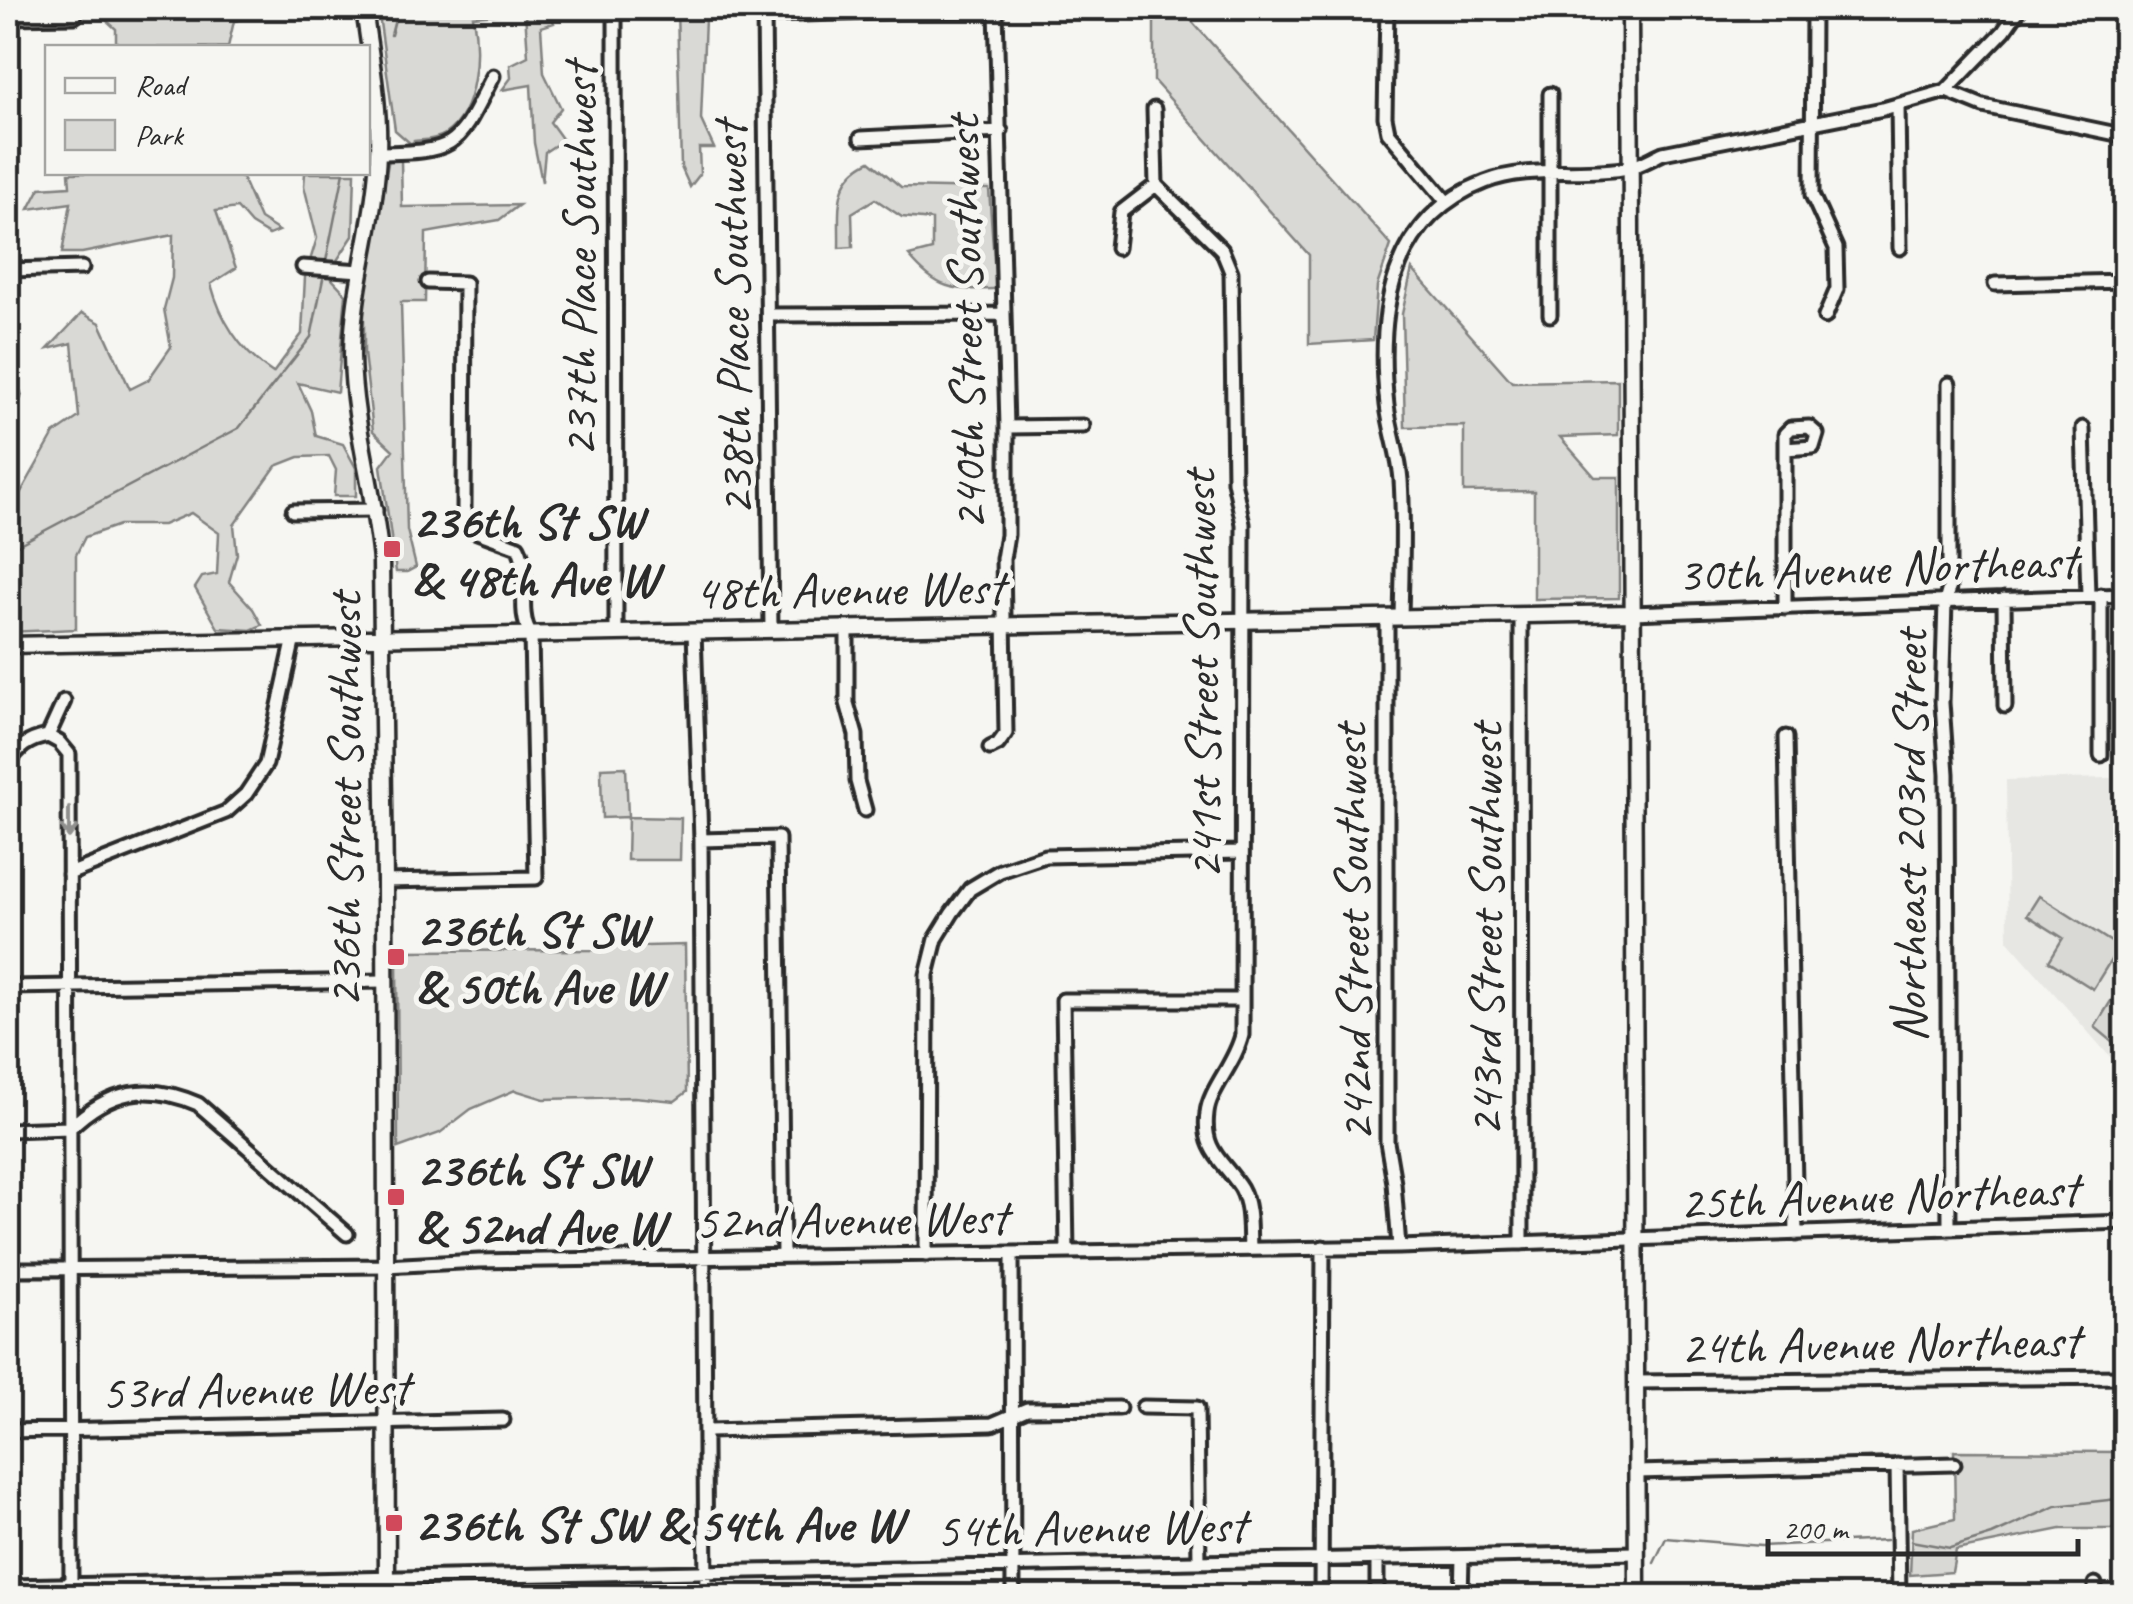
<svg xmlns="http://www.w3.org/2000/svg" width="2133" height="1604" font-family="Caveat,sans-serif">
  <style>
    .built { fill: #e7e7e3 }
    .green { fill: #d9d9d5; stroke: #828280; stroke-width: 2.5 }
    .lines { fill: none; stroke-linecap: round; stroke-linejoin: round }
    .stream { stroke: #7a7a78; stroke-width: 2.5 }
    .minor-casing { stroke: #2b2b2b; stroke-width: 19 }
    .major-casing { stroke: #2b2b2b; stroke-width: 21 }
    .minor { stroke: #f6f6f2; stroke-width: 11 }
    .major { stroke: #f6f6f2; stroke-width: 14 }
    .oneway { stroke: #90908e }
    .poi-dot { fill: #d1495b; stroke: #f6f6f2; stroke-width: 4 }
    .labels { text-anchor: middle; stroke-width: 10; stroke-linejoin: round; paint-order: stroke }
    .street-label { font-size: 50px; fill: #2b2b2b; stroke: #f6f6f2 }
    .poi-label { font-size: 50px; font-weight: bold; fill: #2b2b2b; stroke: #f6f6f2; text-anchor: start }
  </style>
  <rect width="100%" height="100%" fill="#f6f6f2"/>
  <filter id="ink" filterUnits="userSpaceOnUse"><feTurbulence type="fractalNoise" baseFrequency=".01" numOctaves="2"/><feDisplacementMap in="SourceGraphic" scale="20" xChannelSelector="R" yChannelSelector="G"/><feConvolveMatrix kernelMatrix="1 2 1 2 8 2 1 2 1" color-interpolation-filters="sRGB"/></filter>
  <g filter="url(#ink)">
    <path class="built" d="M2111 743H2125V1074L2008 941 2006 780 2111 778Z"/>
    <path class="green" d="M93 8H344L345 13 326 17 266 14 234 21 228 47 116 48V29Z
      M378 8H548L554 23 541 27 544 73 561 108 550 122 563 140 545 152 542 182 534 143 531 85 502 90 511 78 510 65 528 56 525 12 473 16C479 49 479 111 445 134 436 140 424 140 414 141L411 144 395 130Z
      M677 8H701L705 18 701 120 714 148H699L700 174 690 187 681 167Z
      M1154 8H1180L1391 245 1377 286 1373 340 1309 344V255L1154 81Z
      M389 158 401 160 402 207 519 205 499 220 426 233 425 302H401L407 530 416 567 407 572H396L381 466 393 450 373 431 364 353V294Z
      M870 161 901 187 989 189 996 289C953 290 938 291 909 256L932 250V220L902 217 875 199 852 213 853 247 839 248C840 211 832 179 870 161Z
      M232 172 242 178 260 219 279 231 269 235 251 224 237 208 216 211 236 268 211 284C221 321 241 352 273 373L302 334 305 277 317 238 304 186 305 173H355L353 236 334 265 332 279 346 294 337 392 298 383 311 411 316 436 343 444 356 468V496H334L336 470 329 456 299 457 276 466 234 525 237 554 229 582 253 609 262 625 251 630 218 628 195 588 202 577 217 574 219 533 191 513 163 525H119L85 537 76 555V629L8 632V515L54 434 79 417 72 343 48 349 82 313 100 323 130 389 148 380 171 347 164 309 172 278 173 235 82 253H62L71 203 29 209 40 188 70 186 69 173Z
      M1412 269 1512 382 1618 380V435L1560 437 1595 477H1619V598L1534 599V491L1464 492V426L1405 427 1402 314Z
      M626 767 628 817 681 818 680 860H627L628 817 602 818 601 768Z
      M2039 896 2119 947 2093 989 2049 961 2063 938 2027 915Z
      M685 945 687 1092 675 1101 634 1097 544 1099 515 1090 471 1109 440 1133 398 1148 397 951 605 950V947Z
      M2125 978V1052L2095 1027Z
      M1954 1451 2125 1452V1529H2061L1956 1550 1952 1572 1910 1575 1912 1529 1955 1519Z"/>
    <g class="lines">
      <path class="stream" d="M391 35 398 8
        M326 261 344 172
        M8 550 239 428 311 337 323 279
        M1911 1541 1950 1548 1992 1535 2056 1506 2126 1498
        M1654 1563 1666 1538 1761 1546 1887 1540"/>
      <defs>
        <path id="minor" d="M615 8 616 632
          M1387 8 1385 117 1388 132 1446 201
          M1813 8 1812 195 1836 248 1837 289 1825 317
          M764 12 771 630
          M764 15 996 9 1007 427V535L1003 559 1006 733 998 744 990 748
          M8 17 75 16
          M1946 91 2004 31 2020 8
          M1898 105 1900 248
          M1154 109 1156 185 1222 250 1231 272 1234 481 1243 524 1242 1035C1235 1064 1209 1090 1207 1113 1202 1152 1224 1161 1241 1188 1251 1206 1249 1229 1250 1249
          M861 138 1001 131
          M8 140H9
          M378 153C460 152 457 146 493 76
          M1117 248 1121 212 1156 185
          M303 267 361 271
          M8 270 82 268
          M1995 284 2126 281
          M769 315 1004 314
          M1550 315V94
          M1949 384V588L1945 602 1942 703 1947 774 1949 1229
          M8 395H13
          M1007 427 1083 426
          M2083 428 2088 596
          M1785 449 1813 447 1817 434 1809 427 1791 428 1785 434V608
          M293 511 376 510
          M2101 595V755
          M2004 599 2005 706
          M1632 613 2126 595
          M1521 616 1522 1243
          M1401 617C1402 572 1404 525 1401 480 1399 454 1390 431 1387 405 1377 314 1389 219 1485 182 1530 164 1581 177 1628 168 1639 166 1652 158 1663 153L1883 109 1946 91 1983 106 2126 136
          M1387 618V1142L1394 1183 1399 1247
          M847 628V703L856 735 857 781 865 810
          M694 631 701 840 706 1596
          M48 736 59 742 69 754 71 1596
          M48 736 64 701
          M1786 737 1796 1234
          M8 764C19 747 27 740 48 736
          M701 840 778 838 783 1256
          M69 874 226 812 246 794 266 764 294 638
          M385 881 536 878 531 635C515 610 532 574 518 547L472 530 464 510 465 283 428 282
          M8 987 385 981
          M8 1130 70 1128C109 1090 148 1082 198 1104L347 1234
          M1067 1252 1063 1000H1242
          M1012 1254 1013 1596
          M926 1255 927 975 936 939 952 913 970 889 1000 871 1045 856 1242 852
          M8 1269 385 1266 479 1261 1399 1247 2126 1222
          M1636 1382 2126 1377
          M1143 1407 1197 1408 1199 1562
          M8 1431 503 1420
          M708 1431 992 1424 1027 1409 1119 1408
          M1897 1465 1899 1596
          M1636 1472 1954 1464
          M2095 1584V1596
          M8 1586 1636 1553
          M1321 1596 1323 1247
          M1377 1596V1558
          M1461 1596 1462 1558"/>
        <path id="major" d="M364 8C370 55 380 104 378 152 376 221 352 287 352 356 353 424 375 493 381 561L385 881 387 1596
          M1630 8 1637 1596
          M8 645 1632 613"/>
      </defs>
      <use href="#minor" class="minor-casing"/>
      <use href="#major" class="major-casing"/>
      <use href="#minor" class="minor"/>
      <use href="#major" class="major"/>
    </g>
    <defs><path id="oneway-shaft" d="M-6 0H5M1.5-3L5.5 0L1.5 3" fill="none" stroke-width="1.6" stroke-linecap="round" stroke-linejoin="round" transform="scale(2.5)"/></defs>
    <use class="oneway" href="#oneway-shaft" transform="translate(69 823) rotate(90)"/>
  </g>
  <g class="poi-dot">
    <rect x="382" y="539" width="20" height="20" rx="5"/>
    <rect x="386" y="947" width="20" height="20" rx="5"/>
    <rect x="386" y="1187" width="20" height="20" rx="5"/>
    <rect x="384" y="1513" width="20" height="20" rx="5"/>
  </g>
  <g class="labels">
    <g class="street-label">
      <text transform="translate(578 260) rotate(-90)" y="18">237th Place Southwest</text>
      <text transform="translate(731 319) rotate(-91)" y="18">238th Place Southwest</text>
      <text transform="translate(964 323) rotate(-91)" y="18">240th Street Southwest</text>
      <text transform="translate(1877 566) rotate(-2)" y="18">30th Avenue Northeast</text>
      <text transform="translate(849 588) rotate(-1)" y="18">48th Avenue West</text>
      <text transform="translate(1200 675) rotate(-91)" y="18">241st Street Southwest</text>
      <text transform="translate(343 800) rotate(-90)" y="18">236th Street Southwest</text>
      <text transform="translate(1908 836) rotate(-90)" y="18">Northeast 203rd Street</text>
      <text transform="translate(1484 930) rotate(-90)" y="18">243rd Street Southwest</text>
      <text transform="translate(1351 933) rotate(-91)" y="18">242nd Street Southwest</text>
      <text transform="translate(1879 1194) rotate(-2)" y="18">25th Avenue Northeast</text>
      <text transform="translate(851 1218) rotate(-1)" y="18">52nd Avenue West</text>
      <text transform="translate(1880 1342) rotate(-1)" y="18">24th Avenue Northeast</text>
      <text transform="translate(255 1388) rotate(-1)" y="18">53rd Avenue West</text>
      <text transform="translate(1091 1526) rotate(-1)" y="18">54th Avenue West</text>
    </g>
    <g class="poi-label">
      <text x="412" y="538">236th St SW<tspan x="412" dy="58">&amp; 48th Ave W</tspan></text>
      <text x="416" y="946">236th St SW<tspan x="416" dy="58">&amp; 50th Ave W</tspan></text>
      <text x="416" y="1186">236th St SW<tspan x="416" dy="58">&amp; 52nd Ave W</tspan></text>
      <text x="414" y="1541">236th St SW &amp; 54th Ave W</text>
    </g>
  </g>
  <rect width="2133" height="1604" fill="none" stroke="#f6f6f2" stroke-width="40"/>
  <rect x="20" y="20" width="2093" height="1564" fill="none" stroke="#2b2b2b" stroke-width="4" filter="url(#ink)"/>
  <rect x="45" y="45" width="325" height="130" fill="#f6f6f2" stroke="#a5a5a2" stroke-width="2.5"/>
  <rect x="65" y="78" width="50" height="15" fill="#f6f6f2" stroke="#a5a5a2" stroke-width="2.5"/>
  <text x="135" y="95" font-size="30" fill="#2b2b2b">Road</text>
  <rect x="65" y="120" width="50" height="30" fill="#d9d9d5" stroke="#a5a5a2" stroke-width="2.5"/>
  <text x="135" y="145" font-size="30" fill="#2b2b2b">Park</text>
  <path d="M1768 1539v15h310v-15" fill="none" stroke="#2b2b2b" stroke-width="5"/>
  <text x="1783" y="1539" font-size="30" fill="#2b2b2b" stroke="#f6f6f2" stroke-width="8" paint-order="stroke">200 m</text>
</svg>
